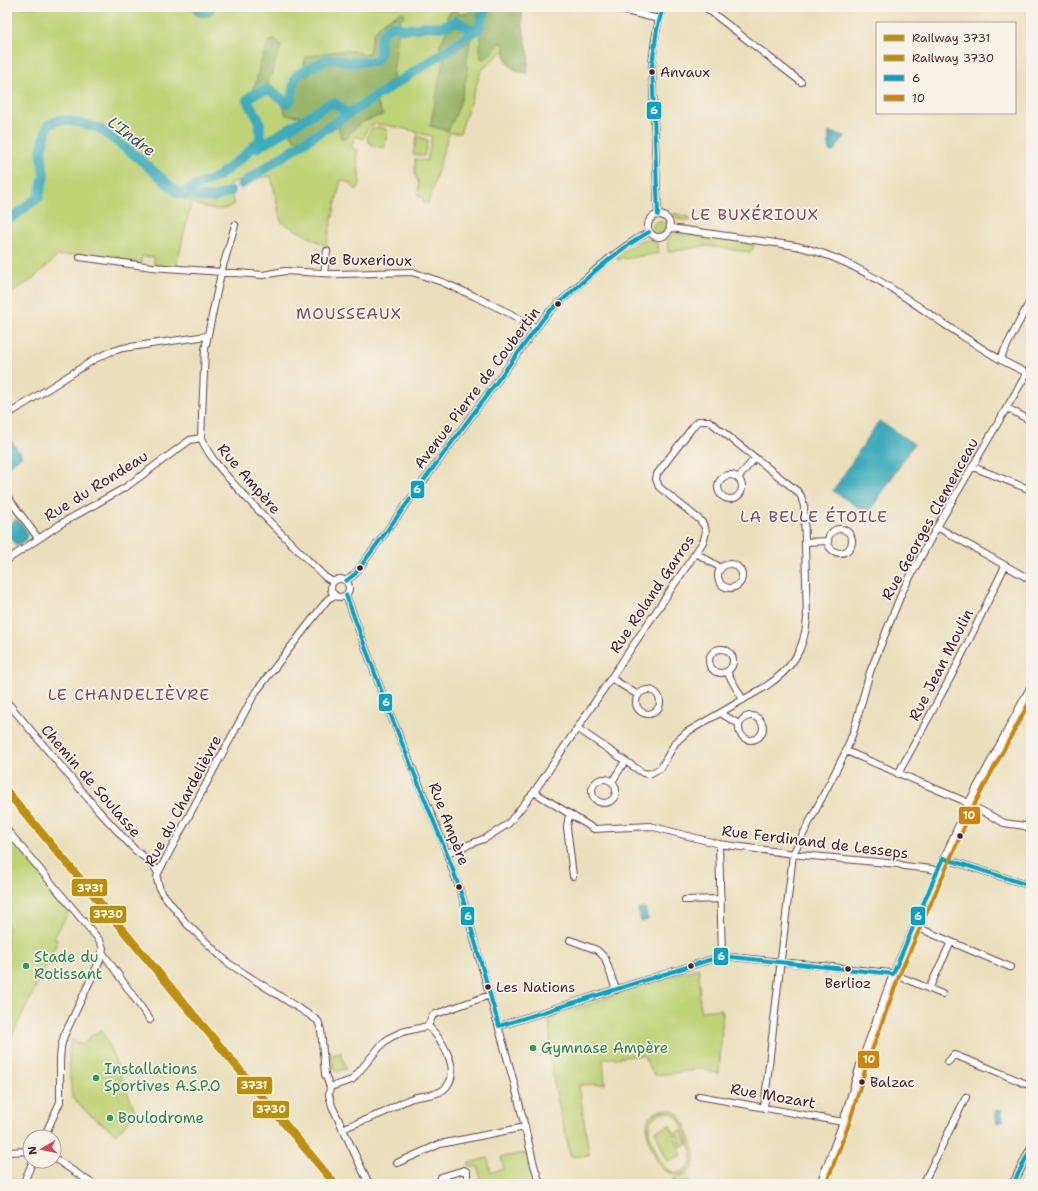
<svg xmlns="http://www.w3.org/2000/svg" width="1038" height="1191" font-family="'Shantell Sans',sans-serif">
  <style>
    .green { fill: #bfd276; stroke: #847850; fill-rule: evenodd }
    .forest { fill: #97b467; stroke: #706a49 }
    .water { fill: #3dabbb; stroke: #446573 }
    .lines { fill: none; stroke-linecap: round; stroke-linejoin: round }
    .river { stroke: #3dabbb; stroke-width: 10 }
    .minor-casing { stroke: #623c41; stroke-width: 8 }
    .major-casing { stroke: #623c41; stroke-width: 9 }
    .minor { stroke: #fff; stroke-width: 6 }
    .major { stroke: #fabb8b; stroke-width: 7 }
    .bus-1-casing { stroke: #f7f3e8; stroke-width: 7 }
    .bus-2-casing { stroke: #f7f3e8; stroke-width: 7 }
    .bus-1 { stroke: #04a2c6; stroke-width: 4 }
    .bus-2 { stroke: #cc840b; stroke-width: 4 }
    .rail-1-casing { stroke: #f7f3e8; stroke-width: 8 }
    .rail-2-casing { stroke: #f7f3e8; stroke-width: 8 }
    .rail-1 { stroke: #bc8f09; stroke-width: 5 }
    .rail-2 { stroke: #bc8f09; stroke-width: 5 }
    .bus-dot { fill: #4a1f2b; stroke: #f7f3e8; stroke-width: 1.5 }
    .leisure-dot { fill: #2e9e5b; stroke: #f7f3e8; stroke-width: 1.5 }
    .labels { text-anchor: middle; stroke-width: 3.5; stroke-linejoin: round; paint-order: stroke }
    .bus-label { font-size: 14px; fill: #4a1f2b; stroke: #f7f3e8; text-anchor: start }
    .street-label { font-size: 15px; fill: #4a1f2b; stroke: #f7f3e8 }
    .leisure-label { font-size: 15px; fill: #27864d; stroke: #f7f3e8; text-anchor: start }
    .water-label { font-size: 16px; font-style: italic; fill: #455765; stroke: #f7f3e8 }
    .neighbourhood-label { font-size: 16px; letter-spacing: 1px; fill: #7d4d63; stroke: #f7f3e8 }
    .line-badge { stroke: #f7f3e8; stroke-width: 1.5 }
    .badge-label { font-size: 11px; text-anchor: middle; font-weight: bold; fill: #fff }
  </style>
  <rect width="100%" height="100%" fill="#f7f3e8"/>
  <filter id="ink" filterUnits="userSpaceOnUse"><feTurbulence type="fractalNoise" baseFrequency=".025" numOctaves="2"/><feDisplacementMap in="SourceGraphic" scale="8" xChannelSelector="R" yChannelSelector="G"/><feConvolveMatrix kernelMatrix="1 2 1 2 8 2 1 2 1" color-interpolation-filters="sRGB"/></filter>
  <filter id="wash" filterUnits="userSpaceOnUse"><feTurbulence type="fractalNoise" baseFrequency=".012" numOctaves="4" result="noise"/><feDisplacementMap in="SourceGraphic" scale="16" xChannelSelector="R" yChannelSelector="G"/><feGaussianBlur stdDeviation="0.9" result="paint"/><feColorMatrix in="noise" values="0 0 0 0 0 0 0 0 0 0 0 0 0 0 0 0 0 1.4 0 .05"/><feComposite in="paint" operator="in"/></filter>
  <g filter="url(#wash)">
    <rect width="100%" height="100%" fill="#eadfbc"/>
    <path class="green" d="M7 7H521L508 51 501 53 481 71 460 133H449L428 204 424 203 423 198 418 196 419 184 415 174V159L427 161 432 136 416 133V131C407 130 378 122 372 125 367 127 365 134 363 139L356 136 351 147 358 150 357 154 360 182 359 187 356 190 350 183 341 180 326 246 281 222 271 176 237 181 229 184 234 204C218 215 208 207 191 203L176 268 154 265V257L142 256 141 264 81 254 58 256 30 281 7 295Z
      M379 127 388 130 384 148C377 146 369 146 367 138L371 129Z
      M417 136 428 140 424 156 413 154Z
      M674 213 691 218 690 221 677 219 674 216Z
      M653 227a6 6 0 1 1 12 0a6 6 0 1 1-12 0Z
      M682 233 683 235 688 236 690 234 752 242 754 247 750 252 705 246 668 252C666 238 668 235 682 233Z
      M649 239 657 243 659 253 625 259 623 257 619 260 617 259 618 255C628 248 637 240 649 239Z
      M7 833 56 891V895L59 898H63L70 909 54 938 58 941 7 1046Z
      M699 968 700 1011 722 1009 721 1012H723L719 1074 701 1069H693V1071L654 1075 643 1055 603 1059 605 1084 579 1085 589 1155 571 1157 555 1089 551 1062 549 1018 664 978Z
      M102 1030C115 1057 124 1086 136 1113L116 1134 88 1113 72 1098 69 1065 70 1039 83 1045 92 1035Z
      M341 1052 346 1069 336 1072 330 1056Z
      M662 1110C667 1109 673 1110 677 1113 684 1119 696 1151 695 1159 691 1179 670 1178 659 1165 652 1148 634 1117 662 1110ZM663 1112C668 1112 673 1113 677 1117 682 1122 693 1151 692 1157 692 1162 689 1168 684 1170 663 1183 655 1146 649 1133 648 1123 653 1115 663 1112Z
      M670 1125 682 1155 667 1161 655 1131Z
      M682 1130 688 1144 682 1147 676 1133Z
      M526 1153 533 1184H480L479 1167H469L468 1163 488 1158 491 1172 504 1169 501 1157Z
      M686 1174 690 1184H675L673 1179Z"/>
    <path class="forest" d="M473 7H479L476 28 441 49 439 47 447 30V16L451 11 455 10C463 15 468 16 473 7Z
      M493 7H521L523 29 529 56 527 73C518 72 508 68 506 58 504 52 506 49 502 42L485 59 481 58C478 38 481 23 493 7Z
      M403 12 405 14 404 16 398 23C399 42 393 60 393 79 370 97 345 116 319 129 310 133 305 140 294 140L291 134 292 128 298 127 309 118C305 115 292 116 286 115 279 94 274 87 253 100L251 92 256 82 260 64 269 41 275 40 281 46 267 86C276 88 279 92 286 97L297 93 293 74 295 71 306 77 310 75 304 64 306 57C319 55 352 45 363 55L369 53C370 49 370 45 371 41 374 25 390 17 403 12Z
      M470 41 467 60V75L461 100 455 116 448 131 430 126 444 58Z
      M376 101 383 115C369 118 354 125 347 138H341L338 124Z"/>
    <path class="water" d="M192 7H216C212 17 204 19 195 14Z
      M829 132 845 136 833 152 829 151Z
      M879 421 914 444 868 514 833 491Z
      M7 435 22 456 7 467Z
      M16 519 24 527 27 533 26 540 16 545 7 534V526Z
      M645 908 648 920 641 922 638 909Z
      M1002 1110 1003 1121 997 1123 995 1111Z"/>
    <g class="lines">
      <path class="river" d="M257 148 329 104 335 103 348 114
        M242 184C319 130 401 83 478 29L487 7
        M179 194 219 176 246 154 260 140V122L247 100C253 93 260 91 270 90L287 103 291 99 295 79 299 74 326 60 337 59 349 63 375 61 381 53C378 40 380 34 391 26H396L403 29 419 28 425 26 441 27 457 21 471 30 478 29
        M7 221 39 197 44 176 41 150 48 125 59 120H67L99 128 141 160 179 194 213 198 231 191"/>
    </g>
  </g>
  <g filter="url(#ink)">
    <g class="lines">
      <defs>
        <path id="minor" d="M609 7 659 19
          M705 7 801 82
          M648 226a11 11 0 1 1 22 0a11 11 0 1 1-22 0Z
          M658 215 652 65C654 46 656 26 663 7
          M235 225 221 273 205 349 201 438C210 459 226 475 241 492 268 521 297 549 325 577L333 582
          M671 228 796 246C853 258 897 292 944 324 963 336 982 349 1001 360 1011 365 1021 370 1031 375
          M80 257 152 267 263 275 285 271 340 274 412 272 442 282 474 296 507 312 536 328
          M324 273 327 251
          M1000 359 1031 299
          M1007 408 1031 421
          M7 415 95 359 110 352 123 348 207 336
          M973 467 1031 490
          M718 487a12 12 0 1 1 24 0a12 12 0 1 1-24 0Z
          M738 478 755 458
          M7 496 38 538
          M937 527 1031 580
          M828 541a12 12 0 1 1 24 0a12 12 0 1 1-24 0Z
          M805 542 828 541
          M696 553 721 568
          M7 560 62 523 126 487 190 440 201 438
          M718 576a12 12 0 1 1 24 0a12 12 0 1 1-24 0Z
          M331 588a9 9 0 1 1 18 0a9 9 0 1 1-18 0Z
          M346 581 355 574 543 319 550 311C582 283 611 252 649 232
          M335 595 328 599 255 693 164 862 158 873 157 879 160 890 186 923 228 963 311 1016 318 1021 321 1030 325 1074 330 1087 329 1095 332 1106 369 1184
          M346 595 387 706 441 838 462 896 515 1086 534 1165 540 1184
          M709 661a12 12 0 1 1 24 0a12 12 0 1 1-24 0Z
          M727 672 743 700
          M611 678 638 695
          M636 702a12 12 0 1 1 24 0a12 12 0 1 1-24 0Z
          M7 702 97 809 135 850 152 863 158 873
          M1021 705 1031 711
          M720 713 739 724
          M739 728a12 12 0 1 1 24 0a12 12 0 1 1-24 0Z
          M846 751 962 800 1004 823 1025 826 1031 830
          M898 774 954 671 1005 566
          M592 791a12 12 0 1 1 24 0a12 12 0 1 1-24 0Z
          M612 782 625 761
          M534 792 594 829 650 826 719 844 801 855 898 864 904 866 931 869 937 871
          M569 814 567 827 573 876
          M7 830 100 941 103 948 100 960 64 1036 61 1047 60 1060V1102L44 1137
          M719 844 722 956
          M447 853 486 838 508 824 534 792 703 542C707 532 707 528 700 520L659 487 656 479 657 474 695 424 699 421H709L797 491 801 496 804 506 807 619C804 651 792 669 765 687L687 732 675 743 661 768 649 774 643 773 577 728
          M943 858 1031 886
          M685 900 721 899
          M914 926 1010 967
          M570 940 597 950 605 958 616 990
          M103 953 150 1020
          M929 989 951 942
          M428 1026 433 1015 490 995
          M499 1026 722 956 891 973 942 994
          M948 1062 954 1055 986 1067 1031 1086
          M330 1087 352 1080 383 1043 391 1037 402 1032 428 1026C441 1038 461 1069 447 1086 440 1096 423 1095 413 1098 403 1101 394 1107 385 1112 371 1118 356 1123 342 1129
          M699 1096 843 1122
          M764 1108 793 854 846 751 854 730 870 672 902 592 937 527 1027 373
          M7 1152 30 1151
          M54 1158 93 1184
          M397 1163 440 1144 525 1127
          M23 1184 33 1161
          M455 1184 441 1179V1177L464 1170 467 1172V1184
          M820 1184 843 1122 860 1065 893 974 914 926 968 804 1031 686
          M923 1184 966 1097"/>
        <path id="major" d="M1013 1184 1031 1148"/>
      </defs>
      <use href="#minor" class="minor-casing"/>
      <use href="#major" class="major-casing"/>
      <use href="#minor" class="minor"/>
      <use href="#major" class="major"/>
      <defs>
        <path id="bus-1" d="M658 215 652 65 657 29 663 7
          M346 581 355 574 543 319 550 311C582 283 612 253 649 232
          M346 595 387 706 451 864 462 896 499 1026
          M943 858 1031 886
          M893 974 943 858
          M499 1026 722 956 893 974
          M1013 1184 1031 1148"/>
        <path id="bus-2" d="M826 1184 849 1124 866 1067 899 976 973 807 1031 699"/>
      </defs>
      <use href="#bus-1" class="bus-1-casing"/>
      <use href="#bus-2" class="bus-2-casing"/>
      <use href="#bus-1" class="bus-1"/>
      <use href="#bus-2" class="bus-2"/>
      <defs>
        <path id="rail-1" d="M7 789 337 1184"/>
        <path id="rail-2" d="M7 794 333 1184"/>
      </defs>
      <use href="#rail-1" class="rail-1-casing"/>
      <use href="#rail-2" class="rail-2-casing"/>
      <use href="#rail-1" class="rail-1"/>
      <use href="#rail-2" class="rail-2"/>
    </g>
  </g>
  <g class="bus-dot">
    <circle cx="652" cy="72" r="3.5"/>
    <circle cx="558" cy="304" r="3.5"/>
    <circle cx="360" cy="568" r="3.5"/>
    <circle cx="960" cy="836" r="3.5"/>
    <circle cx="459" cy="887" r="3.5"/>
    <circle cx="691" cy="966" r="3.5"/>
    <circle cx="848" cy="969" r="3.5"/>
    <circle cx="488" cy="987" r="3.5"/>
    <circle cx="862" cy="1082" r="3.5"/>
  </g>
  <g class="leisure-dot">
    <circle cx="26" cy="966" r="4"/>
    <circle cx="533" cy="1048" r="4"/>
    <circle cx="96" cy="1078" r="4"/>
    <circle cx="110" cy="1118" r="4"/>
  </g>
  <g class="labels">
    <g class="bus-label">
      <text x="660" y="77">Anvaux</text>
      <text x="848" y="988" text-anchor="middle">Berlioz</text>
      <text x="496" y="992">Les Nations</text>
      <text x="870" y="1087">Balzac</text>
    </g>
    <g class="street-label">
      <text transform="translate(361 260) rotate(1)" y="5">Rue Buxerioux</text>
      <text transform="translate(477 388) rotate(-53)" y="5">Avenue Pierre de Coubertin</text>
      <text transform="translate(249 479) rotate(49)" y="5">Rue Ampère</text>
      <text transform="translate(96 486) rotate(-32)" y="5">Rue du Rondeau</text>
      <text transform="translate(930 519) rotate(-61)" y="5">Rue Georges Clemenceau</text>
      <text transform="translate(652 594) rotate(-56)" y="5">Rue Roland Garros</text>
      <text transform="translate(941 665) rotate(-63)" y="5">Rue Jean Moulin</text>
      <text transform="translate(91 781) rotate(49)" y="5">Chemin de Soulasse</text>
      <text transform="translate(183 801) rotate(-62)" y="5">Rue du Chardelièvre</text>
      <text transform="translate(449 824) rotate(69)" y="5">Rue Ampère</text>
      <text transform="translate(815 842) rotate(7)" y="5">Rue Ferdinand de Lesseps</text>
      <text transform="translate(773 1096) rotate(10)" y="5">Rue Mozart</text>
    </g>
    <g class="leisure-label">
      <text x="34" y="962">Stade du<tspan x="34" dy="17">Rotissant</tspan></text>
      <text x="541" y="1053">Gymnase Ampère</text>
      <text x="104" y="1074">Installations<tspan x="104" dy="17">Sportives A.S.P.O</tspan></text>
      <text x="118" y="1123">Boulodrome</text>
    </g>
    <g class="water-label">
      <text transform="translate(132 136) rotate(37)" y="6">L'Indre</text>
    </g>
    <g class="neighbourhood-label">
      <text x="755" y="220">LE BUXÉRIOUX</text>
      <text x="349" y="319">MOUSSEAUX</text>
      <text x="814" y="522">LA BELLE ÉTOILE</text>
      <text x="129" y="700">LE CHANDELIÈVRE</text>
    </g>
  </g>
  <g class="line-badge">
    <rect x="646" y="101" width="16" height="19" rx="4" fill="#04a2c6"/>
    <rect x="410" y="480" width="15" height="19" rx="4" fill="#04a2c6"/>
    <rect x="378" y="693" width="15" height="19" rx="4" fill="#04a2c6"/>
    <rect x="958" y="806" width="23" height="19" rx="4" fill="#cc840b"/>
    <rect x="71" y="878" width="37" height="19" rx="4" fill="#bc8f09"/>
    <rect x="89" y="905" width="38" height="19" rx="4" fill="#bc8f09"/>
    <rect x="460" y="906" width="15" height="20" rx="4" fill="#04a2c6"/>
    <rect x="910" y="906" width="16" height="20" rx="4" fill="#04a2c6"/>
    <rect x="713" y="947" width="16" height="19" rx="4" fill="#04a2c6"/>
    <rect x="857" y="1050" width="23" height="19" rx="4" fill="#cc840b"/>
    <rect x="236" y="1076" width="37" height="19" rx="4" fill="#bc8f09"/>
    <rect x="252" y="1100" width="38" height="19" rx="4" fill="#bc8f09"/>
  </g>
  <g class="badge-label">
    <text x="654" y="114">6</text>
    <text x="417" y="493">6</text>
    <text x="386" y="706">6</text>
    <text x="969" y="819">10</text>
    <text x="90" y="892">3731</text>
    <text x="108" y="918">3730</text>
    <text x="468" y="920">6</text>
    <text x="918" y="920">6</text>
    <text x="721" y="960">6</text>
    <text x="869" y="1063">10</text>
    <text x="254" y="1089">3731</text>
    <text x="271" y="1113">3730</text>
  </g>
  <rect width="1038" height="1191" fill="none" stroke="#f7f3e8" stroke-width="24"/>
  <rect x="876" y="22" width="140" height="92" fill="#f7f3e8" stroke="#b29e9c"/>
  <rect x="884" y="35" width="20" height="6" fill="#bc8f09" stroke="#b29e9c"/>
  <text x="912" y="42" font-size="12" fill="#4a1f2b">Railway 3731</text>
  <rect x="884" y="55" width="20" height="6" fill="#bc8f09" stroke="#b29e9c"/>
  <text x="912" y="62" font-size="12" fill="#4a1f2b">Railway 3730</text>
  <rect x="884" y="75" width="20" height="6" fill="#04a2c6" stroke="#b29e9c"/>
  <text x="912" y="82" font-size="12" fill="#4a1f2b">6</text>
  <rect x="884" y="95" width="20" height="6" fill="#cc840b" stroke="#b29e9c"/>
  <text x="912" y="102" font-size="12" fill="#4a1f2b">10</text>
  <g transform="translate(42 1149) rotate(261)"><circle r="19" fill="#f7f3e8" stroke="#b29e9c"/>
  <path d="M0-3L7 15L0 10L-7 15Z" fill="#d1495b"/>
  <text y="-6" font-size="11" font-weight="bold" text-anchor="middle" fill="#4a1f2b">N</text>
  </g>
</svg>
